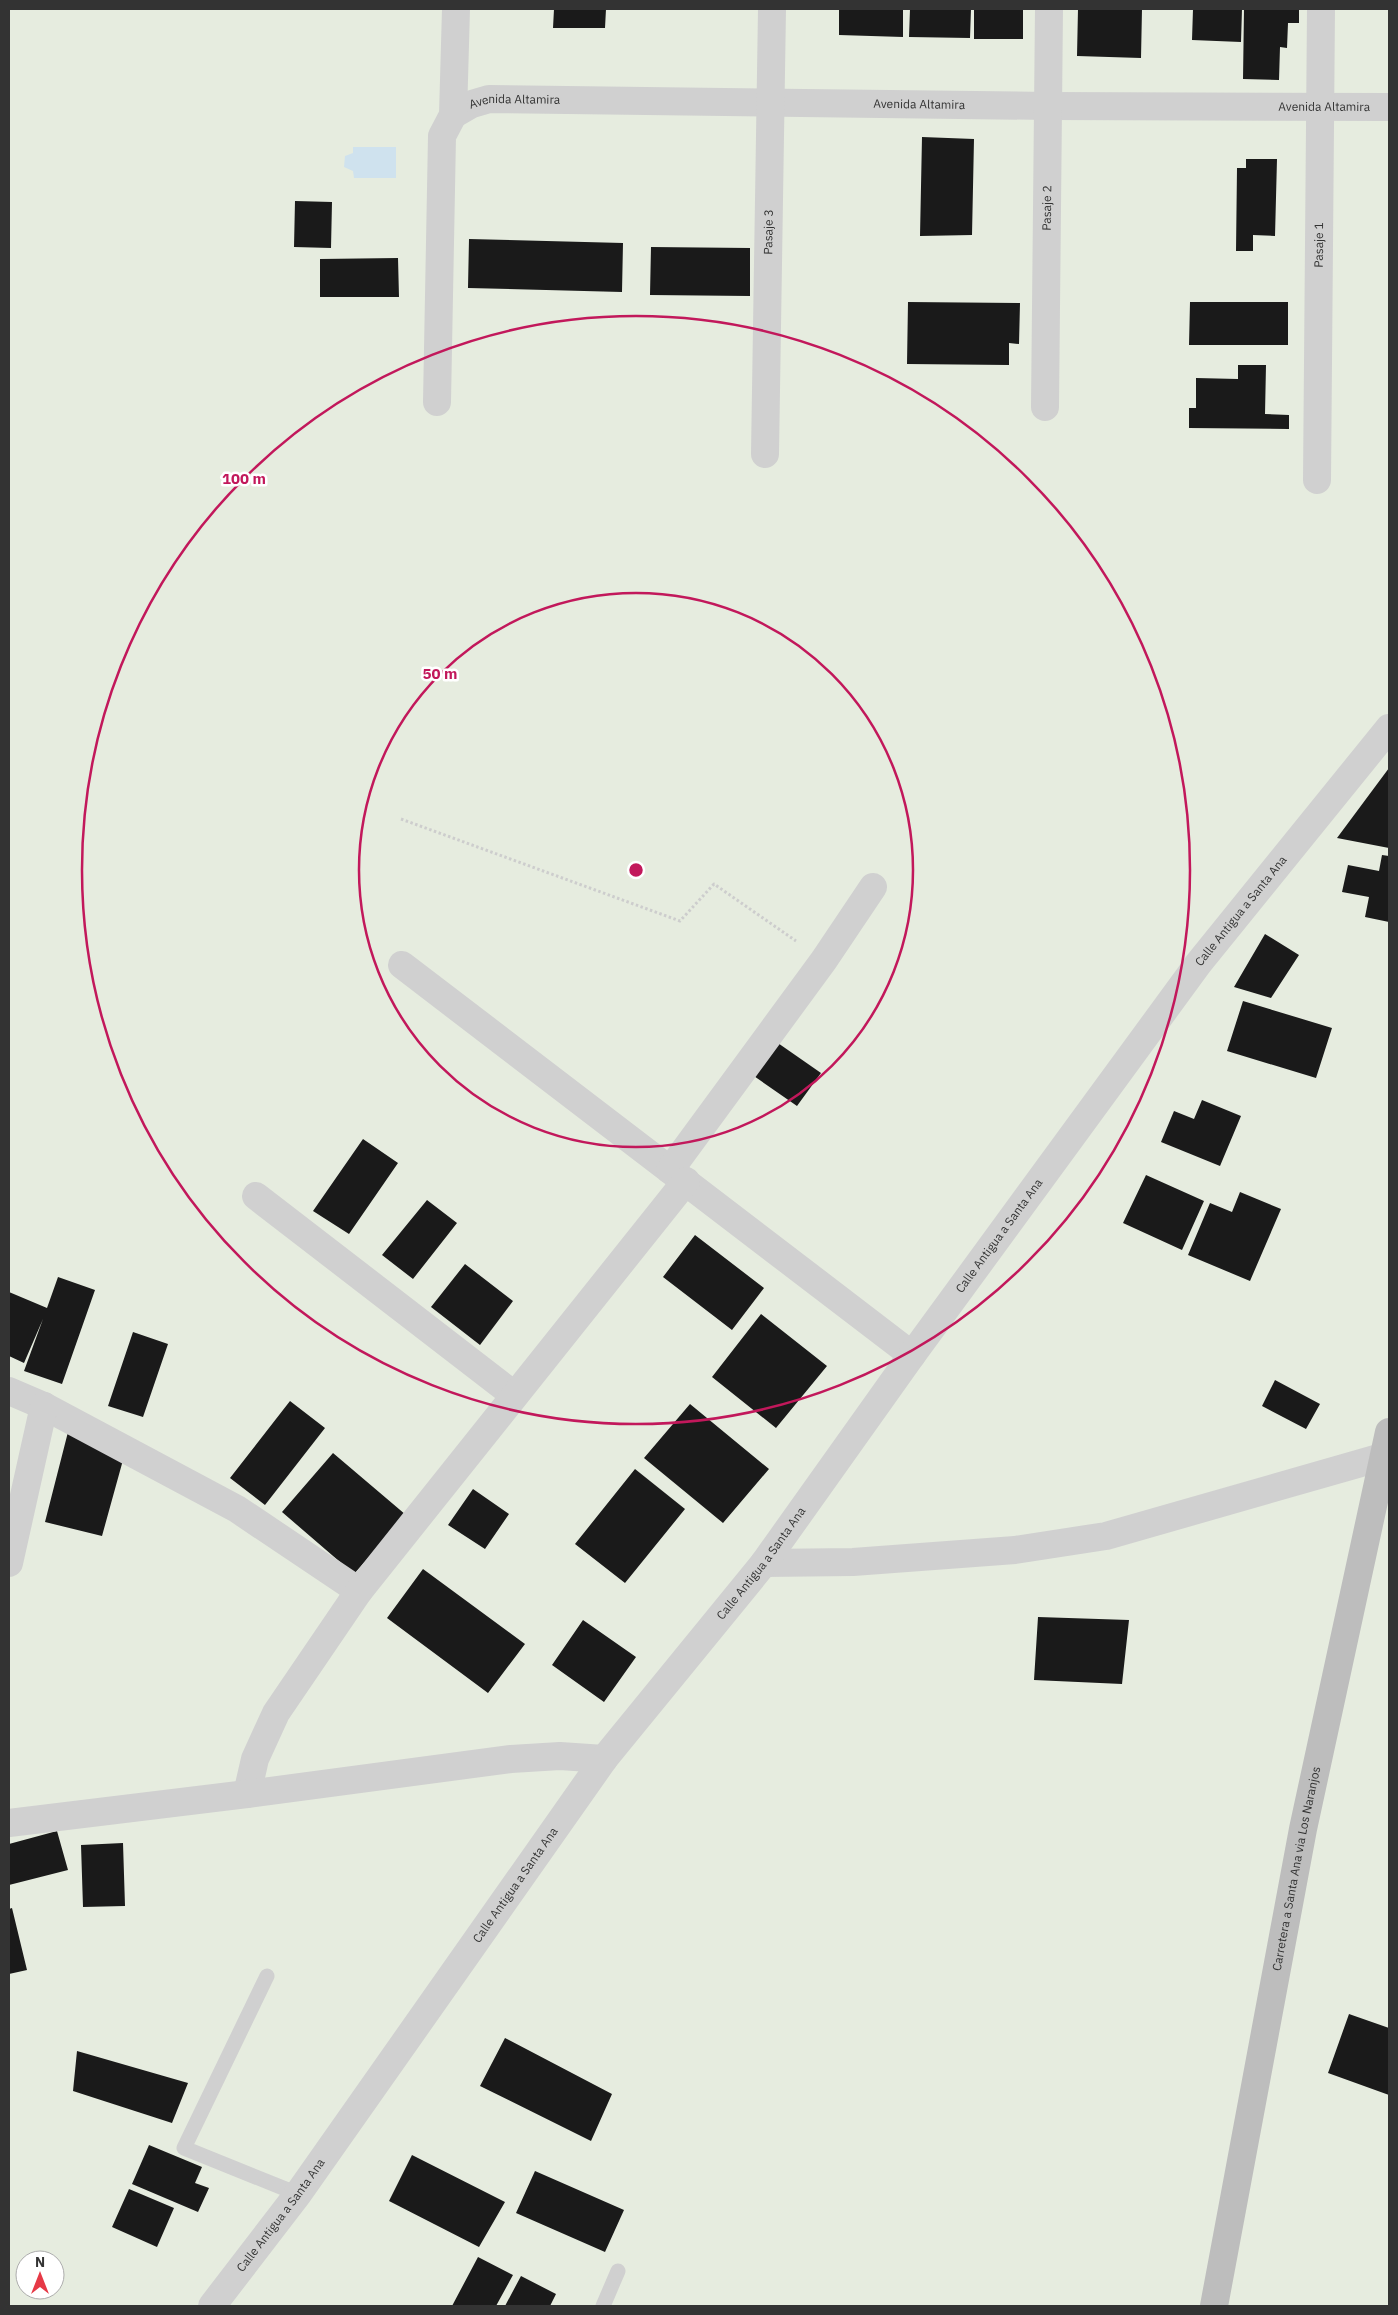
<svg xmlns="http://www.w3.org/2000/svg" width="1398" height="2315" font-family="'IBM Plex Sans',sans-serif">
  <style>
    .green { fill: #e6ecdf; fill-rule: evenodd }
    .water { fill: #cfe2ee }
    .building { fill: #1a1a1a }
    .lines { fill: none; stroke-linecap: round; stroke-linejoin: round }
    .path { stroke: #cdcdcd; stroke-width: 3; stroke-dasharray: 2.5 2.5; stroke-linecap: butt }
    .service { stroke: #d0d0d0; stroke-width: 15 }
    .minor { stroke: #d0d0d0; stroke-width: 28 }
    .tertiary { stroke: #d0d0d0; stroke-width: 28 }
    .secondary { stroke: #bdbdbd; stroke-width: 28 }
    .ring { fill: none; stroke: #c2185b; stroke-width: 2.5 }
    .labels { text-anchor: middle; stroke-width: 5; stroke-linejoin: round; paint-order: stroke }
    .street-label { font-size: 12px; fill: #333; stroke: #fff }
    .centre { fill: #c2185b; stroke: #fff; stroke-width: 2.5 }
    .ring-label { font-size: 15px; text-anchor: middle; font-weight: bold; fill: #c2185b; stroke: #fff; stroke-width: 5; stroke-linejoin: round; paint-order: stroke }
  </style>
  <rect width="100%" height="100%" fill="#fff"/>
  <path class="green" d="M9 9H1389V2306H9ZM25 2260H55V2290H25Z"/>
  <path class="water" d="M353 147H396V178H354L353 171 344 167 345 156 353 153Z"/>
  <path class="building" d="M554 9H606L605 28H553Z
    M839 9H903V37L839 35Z
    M910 9H971L970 38 909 37Z
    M974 9H1023V39H974Z
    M1078 9H1142L1141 58 1077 56Z
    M1193 9H1242L1241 42 1192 40Z
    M1244 9H1299V23H1288L1287 48 1280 47 1279 80 1243 79Z
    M922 137 974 139 972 235 920 236Z
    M1246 159H1277L1275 236 1253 235V251H1236L1237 168H1246Z
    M295 201 332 202 331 248 294 247Z
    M469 239 623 243 622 292 468 288Z
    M651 247 750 248V296L650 295Z
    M398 258 399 297H320V259Z
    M908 302 1020 303 1019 344 1009 343V365L907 364Z
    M1190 302H1288V345H1189Z
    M1238 365H1266L1265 414 1289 415V429L1189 428V408H1196V378L1238 379Z
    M1389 768V848L1337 838Z
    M1382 855 1389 856V922L1365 917 1369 897 1342 892 1348 865 1379 871Z
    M1265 934 1299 955 1271 998 1234 987Z
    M1243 1001 1332 1028 1316 1078 1227 1051Z
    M775 1041 821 1073 797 1106 751 1074Z
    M1202 1100 1241 1116 1220 1166 1161 1142 1174 1111 1194 1119Z
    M363 1139 398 1163 349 1234 313 1211Z
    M1146 1175 1204 1201 1182 1250 1123 1223Z
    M1240 1192 1281 1209 1250 1281 1188 1255 1210 1203 1232 1212Z
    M427 1200 457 1223 413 1279 382 1255Z
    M695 1235 764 1288 732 1330 663 1277Z
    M465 1264 513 1301 480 1345 431 1307Z
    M58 1277 95 1290 62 1384 24 1371 43 1319 24 1363 9 1356V1292L47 1308Z
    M761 1314 827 1366 776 1428 712 1377Z
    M133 1332 168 1344 143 1417 108 1406Z
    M1275 1380 1320 1404 1306 1429 1262 1406Z
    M290 1401 325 1428 265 1505 230 1478Z
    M690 1404 769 1469 723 1523 644 1458Z
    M68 1432 123 1460 102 1536 45 1522Z
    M333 1453 406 1515 354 1574 282 1512Z
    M635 1469 685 1509 625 1583 575 1544Z
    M473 1489 509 1514 485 1549 448 1525Z
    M423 1569 525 1644 488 1693 387 1618Z
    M1038 1617 1129 1620 1122 1684 1034 1680Z
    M583 1620 636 1657 604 1702 552 1665Z
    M57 1831 68 1870 9 1885V1844Z
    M123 1843 125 1906 83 1907 81 1845Z
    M12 1908 27 1970 9 1974V1909Z
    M1349 2014 1389 2028V2095L1328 2073Z
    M505 2038 612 2094 591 2141 480 2086Z
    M77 2051 188 2083 172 2123 73 2091Z
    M149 2145 202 2167 195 2183 209 2188 198 2212 132 2184Z
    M412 2155 505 2202 479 2247 389 2201Z
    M535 2171 624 2210 605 2252 516 2213Z
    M129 2189 174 2208 157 2247 112 2227Z
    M478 2257 513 2275 496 2306H452Z
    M521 2276 556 2294 550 2306H505Z"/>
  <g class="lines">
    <path class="path" d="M401 819 680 921 714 884 796 941"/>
    <path class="service" d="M267 1976 184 2148 298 2194
      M603 2306 618 2271"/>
    <g class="minor">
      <path id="s1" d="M453 115 472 104 489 99 1048 106 1389 107"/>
      <path d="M437 402 442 136 453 115 456 9"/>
      <path id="s2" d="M1045 407 1049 9"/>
      <path id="s3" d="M765 454 772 9"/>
      <path id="s4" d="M1317 480 1321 9"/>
      <path d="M402 965 912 1355"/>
      <path d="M670 1170 824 960 873 887"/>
      <path d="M256 1196 514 1395"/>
      <path d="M9 1391 44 1406 237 1509 359 1591"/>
      <path d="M9 1563 44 1406"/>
      <path d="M764 1563 853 1562 1015 1550 1106 1536 1389 1455"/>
      <path d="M247 1794 255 1759 276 1713 359 1591 686 1181"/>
      <path d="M9 1823 247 1794 511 1759 560 1756 604 1759"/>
    </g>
    <path class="tertiary" id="s5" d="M212 2306 298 2194 604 1759 764 1563 912 1355 1198 964 1389 728"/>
    <path class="secondary" id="s6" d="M1214 2306 1303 1829 1389 1432"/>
  </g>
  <g class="ring">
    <circle cx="636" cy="870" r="277"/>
    <circle cx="636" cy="870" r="554"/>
  </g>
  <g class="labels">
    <g class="street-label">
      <text dy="4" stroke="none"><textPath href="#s1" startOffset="65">Avenida Altamira</textPath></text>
      <text dy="4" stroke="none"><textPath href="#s1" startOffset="470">Avenida Altamira</textPath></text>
      <text dy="4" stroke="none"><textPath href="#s1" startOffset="875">Avenida Altamira</textPath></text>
      <text dy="4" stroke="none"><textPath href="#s2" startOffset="199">Pasaje 2</textPath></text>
      <text dy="4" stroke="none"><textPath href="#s3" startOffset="222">Pasaje 3</textPath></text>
      <text dy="4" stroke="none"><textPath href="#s4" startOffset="235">Pasaje 1</textPath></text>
      <text dy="4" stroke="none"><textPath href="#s5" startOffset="1734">Calle Antigua a Santa Ana</textPath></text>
      <text dy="4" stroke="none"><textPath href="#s5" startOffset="1329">Calle Antigua a Santa Ana</textPath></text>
      <text dy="4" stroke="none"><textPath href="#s5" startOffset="924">Calle Antigua a Santa Ana</textPath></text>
      <text dy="4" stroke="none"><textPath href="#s6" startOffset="445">Carretera a Santa Ana via Los Naranjos</textPath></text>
      <text dy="4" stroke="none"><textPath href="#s5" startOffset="519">Calle Antigua a Santa Ana</textPath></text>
      <text dy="4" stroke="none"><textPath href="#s5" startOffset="114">Calle Antigua a Santa Ana</textPath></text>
    </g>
  </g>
  <circle cx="636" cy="870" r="8" class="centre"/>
  <g class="ring-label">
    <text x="244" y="484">100 m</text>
    <text x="440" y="679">50 m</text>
  </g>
  <rect width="1398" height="2315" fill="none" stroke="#333333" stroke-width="20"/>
  <g transform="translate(40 2275)"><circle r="24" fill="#ffffff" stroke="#adadad"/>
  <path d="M0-4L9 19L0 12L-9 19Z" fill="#e63946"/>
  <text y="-8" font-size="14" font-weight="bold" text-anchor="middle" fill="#333333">N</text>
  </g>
</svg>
